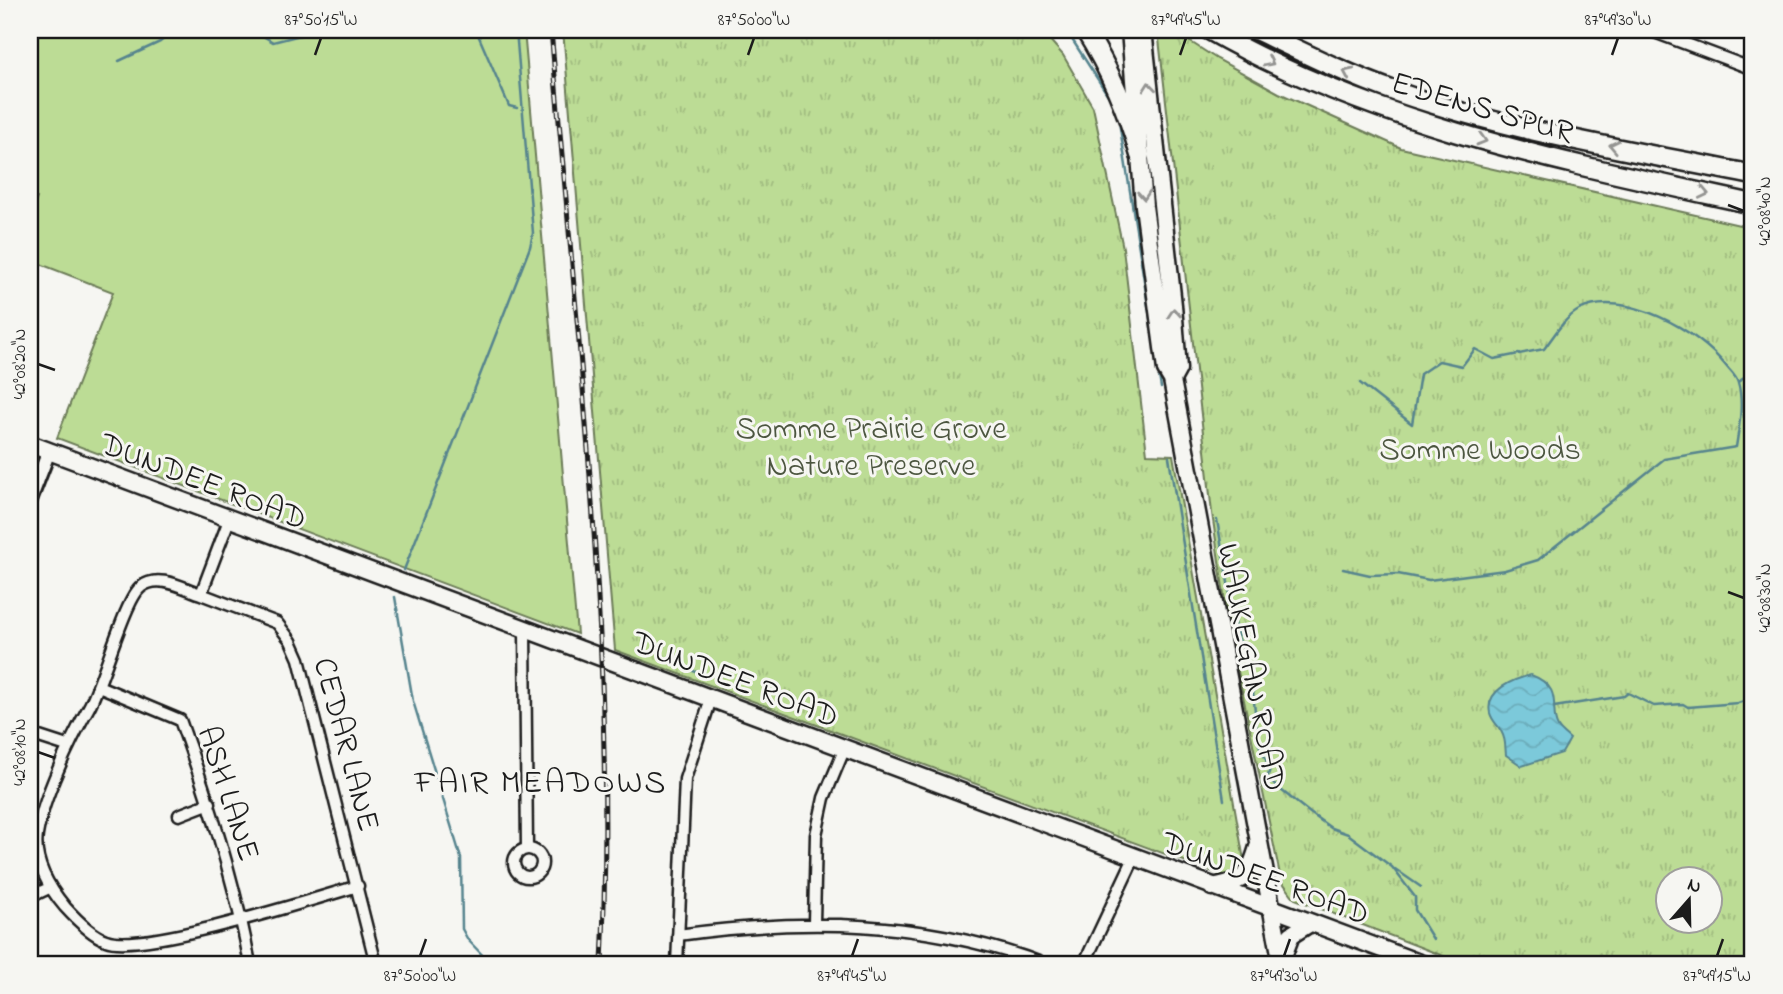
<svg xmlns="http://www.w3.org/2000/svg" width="1783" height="994" font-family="'Indie Flower',sans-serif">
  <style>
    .grass { fill: #bcdc95; stroke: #6c7c58; stroke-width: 2 }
    .park { fill: url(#park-tufts); stroke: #6c7c58; stroke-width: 2; fill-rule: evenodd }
    .water { fill: url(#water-waves); stroke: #56848e; stroke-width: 2 }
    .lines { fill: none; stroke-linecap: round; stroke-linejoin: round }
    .stream { stroke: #56848e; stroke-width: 2.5 }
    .minor-casing { stroke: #1c1c1c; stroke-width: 15 }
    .tertiary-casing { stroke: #1c1c1c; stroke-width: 18 }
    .primary-casing { stroke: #1c1c1c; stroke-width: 21 }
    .motorway-casing { stroke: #1c1c1c; stroke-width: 23 }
    .minor { stroke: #f6f6f2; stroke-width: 10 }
    .tertiary { stroke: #f6f6f2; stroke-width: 12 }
    .primary { stroke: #f6f6f2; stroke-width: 16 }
    .motorway { stroke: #f6f6f2; stroke-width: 18 }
    .rail-casing { stroke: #1c1c1c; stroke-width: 5 }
    .rail { stroke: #f6f6f2; stroke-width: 2.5; stroke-dasharray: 8; stroke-linecap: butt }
    .oneway { stroke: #949492 }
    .ticks { fill: none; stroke: #1c1c1c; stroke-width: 2.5 }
    .labels { text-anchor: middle; stroke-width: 6; stroke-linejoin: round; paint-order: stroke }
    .street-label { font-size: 32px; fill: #1c1c1c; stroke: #f6f6f2 }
    .park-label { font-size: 32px; fill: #4c5640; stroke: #f6f6f2 }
    .neighbourhood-label { font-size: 33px; letter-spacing: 2px; fill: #1c1c1c; stroke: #f6f6f2 }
    .neatline { fill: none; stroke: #1c1c1c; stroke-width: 2.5 }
    .ticks-label { font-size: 18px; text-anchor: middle; fill: #1c1c1c }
  </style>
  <defs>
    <pattern id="park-tufts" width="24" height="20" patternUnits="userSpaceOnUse" patternTransform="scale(1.75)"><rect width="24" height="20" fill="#bcdc95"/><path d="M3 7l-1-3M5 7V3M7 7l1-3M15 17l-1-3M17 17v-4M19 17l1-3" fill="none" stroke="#a1bc80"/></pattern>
    <pattern id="water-waves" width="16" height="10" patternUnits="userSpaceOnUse" patternTransform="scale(1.75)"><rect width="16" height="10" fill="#7cc9da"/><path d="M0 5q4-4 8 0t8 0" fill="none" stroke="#6bacba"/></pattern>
  </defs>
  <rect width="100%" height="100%" fill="#f6f6f2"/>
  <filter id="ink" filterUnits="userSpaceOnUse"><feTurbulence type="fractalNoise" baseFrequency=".0143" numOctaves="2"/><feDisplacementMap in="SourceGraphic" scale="14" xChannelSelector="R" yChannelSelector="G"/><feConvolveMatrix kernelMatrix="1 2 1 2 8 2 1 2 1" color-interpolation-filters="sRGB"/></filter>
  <g filter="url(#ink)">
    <path class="grass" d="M30 30H524L577 634 57 438 113 292 30 260V217L37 198 30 195Z"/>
    <path class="park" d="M563 30H1041L1063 55 1093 107 1123 248 1147 454 1173 455 1246 872 1235 880 615 650Z
      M1158 30H1172L1217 59 1279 93 1401 148 1753 228V964H1464L1295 899 1281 880 1228 623 1212 513ZM1668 878H1710V920H1668Z"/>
    <path class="water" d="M1531 675C1566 688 1548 711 1558 727 1560 731 1567 736 1570 739L1562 753 1522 766 1506 755C1505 747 1506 740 1502 733 1499 726 1492 721 1490 713 1485 690 1514 679 1531 675Z"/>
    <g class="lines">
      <path class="stream" d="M253 30 273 42 320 30
        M476 30 509 106 517 108
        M1066 30 1113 103
        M119 61 160 42 175 30
        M1118 115 1161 388
        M1738 382 1753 372
        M1169 457 1224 800
        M1217 520 1237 634 1251 671 1258 742 1270 769 1267 779 1310 813 1331 828 1348 834 1392 867 1415 897V910L1433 939
        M1343 569 1370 575 1398 574 1429 580 1505 570 1538 560 1664 459 1736 447C1739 428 1744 402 1738 383 1737 377 1730 371 1726 366 1699 331 1624 288 1579 310 1564 318 1554 336 1544 349L1494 359 1475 349 1462 366 1439 361 1420 374 1412 424 1360 383
        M404 570 530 247 533 233 516 30
        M395 597 413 701 461 858 462 929 468 940 491 964
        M684 667 703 675
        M1554 707 1624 696 1628 693 1654 706 1683 704 1688 707 1738 703 1753 698
        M1395 869 1421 887"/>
      <defs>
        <path id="minor" d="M1649 30 1753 69
          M229 520 201 594C183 588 158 573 141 587 125 599 103 682 89 707 70 741 43 797 37 835 33 861 49 888 65 907 75 918 91 935 106 940 142 954 314 899 358 886
          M201 594 277 623 291 641 299 659 376 964
          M525 630 527 849
          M101 687 180 720C209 800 235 881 250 964
          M30 734 67 746
          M179 815 210 803
          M514 863a14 14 0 1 1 28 0a14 14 0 1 1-28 0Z
          M30 897 49 888
          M814 923 816 835 824 798 844 750
          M678 935C802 918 926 919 1044 964
          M677 964 685 779 711 699
          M1084 964 1134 858"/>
        <path id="tertiary" d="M30 500 49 451"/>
        <path id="primary" d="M1130 30 1144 206 1166 370 1172 380 1282 964
          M1143 30 1173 305 1178 369 1172 380
          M30 444 1422 964
          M1212 887C1245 880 1248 880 1258 847
          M1282 959 1291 935 1310 923"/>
        <path id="motorway" d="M1085 30C1110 70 1127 109 1140 155
          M1209 30C1377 126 1566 163 1753 204
          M1256 30C1302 52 1348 75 1397 92 1512 132 1635 151 1753 175"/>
      </defs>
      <use href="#minor" class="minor-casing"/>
      <use href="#tertiary" class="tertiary-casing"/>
      <use href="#primary" class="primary-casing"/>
      <use href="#motorway" class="motorway-casing"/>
      <use href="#minor" class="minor"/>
      <use href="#tertiary" class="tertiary"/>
      <use href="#primary" class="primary"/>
      <use href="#motorway" class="motorway"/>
      <defs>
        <path id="rail" d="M551 30C577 340 616 652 602 964"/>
      </defs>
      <use href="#rail" class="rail-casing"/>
      <use href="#rail" class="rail"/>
    </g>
    <defs><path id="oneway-chevron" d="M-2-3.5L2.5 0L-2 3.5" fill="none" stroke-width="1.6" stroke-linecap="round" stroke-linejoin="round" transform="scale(1.75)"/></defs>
    <g class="oneway">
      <use href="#oneway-chevron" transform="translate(1269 62) rotate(26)"/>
      <use href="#oneway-chevron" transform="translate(1348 73) rotate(-156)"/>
      <use href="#oneway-chevron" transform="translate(1149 87) rotate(-96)"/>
      <use href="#oneway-chevron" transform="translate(1482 140) rotate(16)"/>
      <use href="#oneway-chevron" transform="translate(1614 146) rotate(-168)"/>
      <use href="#oneway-chevron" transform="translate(1704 193) rotate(12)"/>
      <use href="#oneway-chevron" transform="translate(1144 195) rotate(85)"/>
      <use href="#oneway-chevron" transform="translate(1174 313) rotate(-95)"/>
    </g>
  </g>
  <path class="ticks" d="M315 55 321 38M748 55 754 38M1180 55 1186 38M1612 55 1618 38M1728 205 1744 211M38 364 55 370M1728 592 1744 598M38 752 55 758M420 956 426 939M852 956 858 939M1284 956 1290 939M1717 956 1723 939"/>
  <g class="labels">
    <g class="street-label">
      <text transform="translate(1483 106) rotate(16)" y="11">EDENS SPUR</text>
      <text transform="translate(204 480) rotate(21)" y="11">DUNDEE ROAD</text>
      <text transform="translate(1253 667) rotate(79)" y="11">WAUKEGAN ROAD</text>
      <text transform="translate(736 678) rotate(21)" y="11">DUNDEE ROAD</text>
      <text transform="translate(348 744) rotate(75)" y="11">CEDAR LANE</text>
      <text transform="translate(230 793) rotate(72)" y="11">ASH LANE</text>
      <text transform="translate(1266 877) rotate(20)" y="11">DUNDEE ROAD</text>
    </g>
    <g class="park-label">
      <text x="871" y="438">Somme Prairie Grove<tspan x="871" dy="37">Nature Preserve</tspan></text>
      <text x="1480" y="459">Somme Woods</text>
    </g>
    <g class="neighbourhood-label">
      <text x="541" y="792">FAIR MEADOWS</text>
    </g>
  </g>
  <rect width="1783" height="994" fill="none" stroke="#f6f6f2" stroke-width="77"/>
  <g transform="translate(1689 900) rotate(20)"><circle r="33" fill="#f6f6f2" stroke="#9f9f9c" stroke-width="2"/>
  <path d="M0-5L12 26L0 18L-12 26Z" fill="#1c1c1c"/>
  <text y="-10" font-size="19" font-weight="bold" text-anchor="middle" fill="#1c1c1c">N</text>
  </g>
  <rect x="38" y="38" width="1706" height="918" class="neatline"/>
  <g class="ticks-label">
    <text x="321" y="25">87°50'15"W</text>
    <text x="754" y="25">87°50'00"W</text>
    <text x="1186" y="25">87°49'45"W</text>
    <text x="1618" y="25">87°49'30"W</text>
    <text transform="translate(1764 211) rotate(-90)" y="6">42°08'40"N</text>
    <text transform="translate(19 364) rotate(-90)" y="6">42°08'20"N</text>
    <text transform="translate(1764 598) rotate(-90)" y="6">42°08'30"N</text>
    <text transform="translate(19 752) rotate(-90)" y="6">42°08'10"N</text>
    <text x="420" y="981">87°50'00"W</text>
    <text x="852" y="981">87°49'45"W</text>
    <text x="1284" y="981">87°49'30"W</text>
    <text x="1717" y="981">87°49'15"W</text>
  </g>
</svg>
